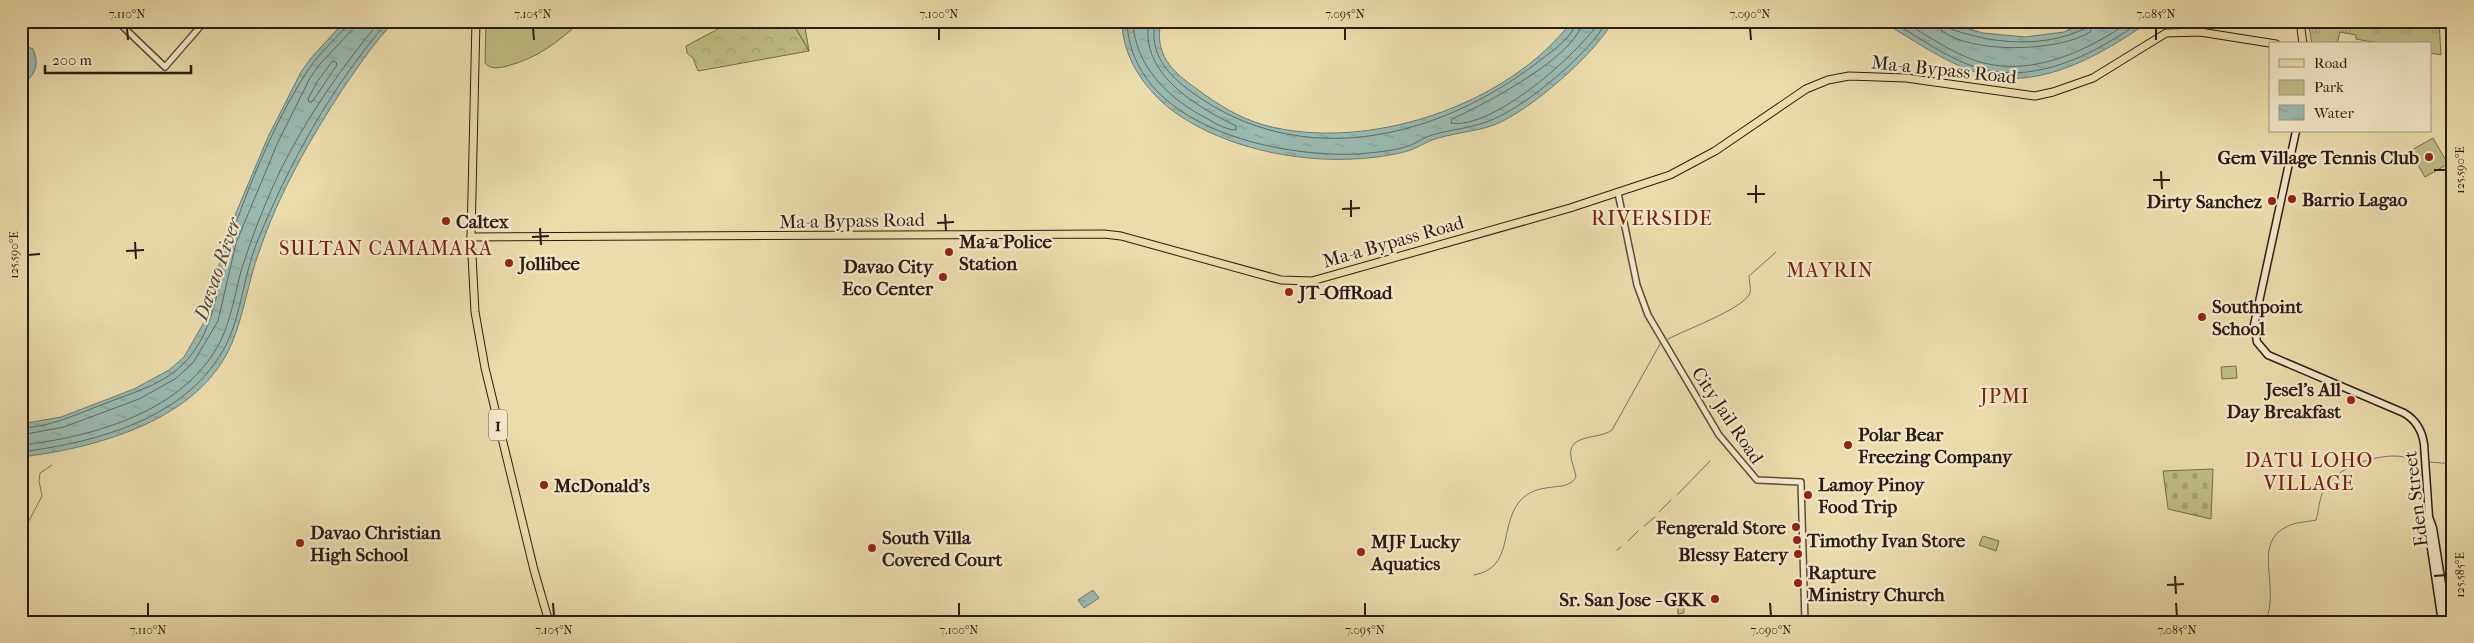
<svg xmlns="http://www.w3.org/2000/svg" width="2474" height="643" font-family="'IM FELL French Canon',serif">
  <style>
    .grass { fill: url(#grass-tufts); stroke: #746d4c }
    .forest { fill: url(#forest-crowns); stroke: #746d4c }
    .cemetery { fill: url(#cemetery-stones); stroke: #746d4c }
    .park { fill: #bebe85; stroke: #746d4c }
    .water { fill: url(#water-ripples); stroke: #6d7b72 }
    .lines { fill: none; stroke-linecap: round; stroke-linejoin: round }
    .shore { stroke: #626b62; stroke-width: 1 }
    .stream { stroke: #6d7b72; stroke-width: 1 }
    .tertiary-casing { stroke: #5b4c3a; stroke-width: 8 }
    .secondary-casing { stroke: #2b1c14; stroke-width: 9 }
    .primary-casing { stroke: #2b1c14; stroke-width: 9 }
    .trunk-casing { stroke: #2b1c14; stroke-width: 9 }
    .tertiary { stroke: #f2e8c9; stroke-width: 5 }
    .secondary { stroke: #f2e8c9; stroke-width: 6 }
    .primary { stroke: #ebdcac; stroke-width: 7 }
    .trunk { stroke: #ebdcac; stroke-width: 7 }
    .ticks { fill: none; stroke: #2b1c14; stroke-width: 2 }
    .poi-dot { fill: #8f2418; stroke: #f2e8c9; stroke-width: 2 }
    .labels { text-anchor: middle; stroke-width: 4.5; stroke-linejoin: round; paint-order: stroke }
    .shield { fill: #f2e8c9; stroke: #67594a; stroke-width: 1 }
    .shield-label { font-size: 18px; font-weight: bold; fill: #2b1c14 }
    .street-label { font-size: 19px; fill: #2b1c14; stroke: #f2e8c9 }
    .poi-label { font-size: 19px; font-weight: bold; fill: #2b1c14; stroke: #f2e8c9; text-anchor: start }
    .neighbourhood-label { font-size: 20px; letter-spacing: 1px; fill: #7a1f14; stroke: #f2e8c9 }
    .water-label { font-size: 20px; font-style: italic; fill: #4c4b43; stroke: #f2e8c9 }
    .quarter-label { font-size: 21px; letter-spacing: 1px; fill: #7a1f14; stroke: #f2e8c9 }
    .neatline { fill: none; stroke: #2b1c14; stroke-width: 2 }
    .ticks-label { font-size: 12px; text-anchor: middle; fill: #2b1c14 }
  </style>
  <defs>
    <pattern id="grass-tufts" width="24" height="20" patternUnits="userSpaceOnUse" patternTransform="scale(1.25)"><rect width="24" height="20" fill="#bebe85"/><path d="M3 7l-1-3M5 7V3M7 7l1-3M15 17l-1-3M17 17v-4M19 17l1-3" fill="none" stroke="#a3a372"/></pattern>
    <pattern id="forest-crowns" width="20" height="18" patternUnits="userSpaceOnUse" patternTransform="scale(1.25)"><rect width="20" height="18" fill="#bebe85"/><path d="M2 6a3 3 0 1 1 6 0M12 15a3 3 0 1 1 6 0" fill="none" stroke="#a3a372"/></pattern>
    <pattern id="cemetery-stones" width="16" height="16" patternUnits="userSpaceOnUse" patternTransform="scale(1.25)"><rect width="16" height="16" fill="#bebe85"/><path d="M2 7V4a2 2 0 0 1 4 0v3zM10 15v-3a2 2 0 0 1 4 0v3z" fill="#a3a372"/></pattern>
    <pattern id="water-ripples" width="26" height="14" patternUnits="userSpaceOnUse" patternTransform="scale(1.25)"><rect width="26" height="14" fill="#99bab1"/><path d="M2 4q2-2 4 0t4 0M15 11q2-2 4 0t4 0" fill="none" stroke="#849f97"/></pattern>
  </defs>
  <rect width="100%" height="100%" fill="#ebdcac"/>
  <filter id="stains"><feTurbulence type="fractalNoise" baseFrequency=".004" numOctaves="4"/><feColorMatrix values="0 0 0 0 .2 0 0 0 0 .09 0 0 0 0 .02 0 0 0 .5 -.17"/></filter>
  <radialGradient id="worn" r=".72"><stop offset=".6" stop-color="#630" stop-opacity="0"/><stop offset="1" stop-color="#630" stop-opacity=".3"/></radialGradient>
  <path class="grass" d="M787 21H804L809 51 795 27Z
    M2308 21H2439L2441 55 2430 53V44H2382L2356 39V35L2340 32 2337 44H2312Z"/>
  <path class="forest" d="M733 21H787L795 27 809 51 698 71 693 58 687 53 686 46Z"/>
  <path class="cemetery" d="M2213 469 2211 519 2168 509 2163 471Z"/>
  <path class="park" d="M486 21H581C558 42 538 58 507 66 499 68 491 70 485 63Z
    M2433 138 2448 164 2425 177 2410 151Z
    M2236 366 2237 378 2222 379 2221 367Z
    M1983 536 1999 541 1996 551 1979 545Z
    M1677 596H1684V613L1678 614Z"/>
  <path class="water" d="M345 21H395C375 41 360 64 344 87 310 139 279 193 259 252 248 282 244 314 232 343 200 420 97 448 21 457V424L61 417 134 389 169 370 184 357 207 317 225 239 268 137 301 72 311 58Z
    M1122 21H1161C1154 54 1171 71 1197 89 1217 104 1239 118 1264 125 1366 153 1508 106 1572 21H1613C1595 54 1530 111 1494 125 1474 132 1452 133 1432 140 1422 144 1414 150 1404 152 1330 170 1230 155 1169 108 1143 87 1122 55 1122 21Z
    M1881 21H1943L1983 33 2025 37 2064 32 2087 21H2150C2103 54 2037 93 1978 73 1944 62 1912 39 1881 21Z
    M21 44 33 49C40 66 35 75 21 86Z
    M1093 590 1099 598 1084 608 1078 600Z"/>
  <g class="lines">
    <path class="shore" d="M1127 21C1130 126 1276 158 1359 154 1377 152 1395 151 1411 145 1418 142 1425 137 1432 135 1452 129 1474 128 1494 119 1527 105 1590 53 1607 21
      M1133 21C1134 66 1170 100 1208 119 1216 124 1227 130 1236 130V126C1196 106 1139 74 1149 21
      M1155 21C1149 55 1167 74 1193 93 1302 172 1438 139 1538 62 1550 52 1574 38 1576 21
      M1582 21C1580 55 1481 106 1452 119L1451 123C1493 130 1578 54 1600 21
      M1891 21C1918 37 1951 61 1982 69 2037 84 2097 53 2141 21
      M1903 21C1926 35 1958 57 1984 63 2034 76 2090 50 2130 21
      M1938 21 1942 31C1972 54 2058 52 2090 32L2095 21
      M1944 21 1948 28C1992 44 2043 49 2086 28L2089 21
      M333 61 336 62 337 65 312 102H309L308 99 317 82Z
      M21 428C52 427 76 414 104 404 133 392 165 385 187 360 217 326 217 282 230 241 247 188 281 107 313 63 323 50 336 38 347 26L348 21
      M21 435 64 427 139 399 175 379 193 363 218 321 236 243 278 142 310 78 319 65 352 30 354 21
      M21 445C94 437 186 411 221 340 231 319 235 294 241 271 249 245 259 219 270 193 297 131 337 73 380 21
      M21 452C98 442 190 418 227 343 242 311 244 274 257 242 290 162 331 87 388 21"/>
    <path class="stream" d="M1668 339C1687 329 1738 311 1749 295 1752 290 1749 282 1749 276L1776 252
      M2430 462 2453 464
      M1677 495 1710 461
      M1659 512 1671 500
      M1644 526 1655 517
      M21 536 42 496 39 481 40 473 52 465
      M1628 541 1638 531
      M1617 550 1621 547
      M1474 575C1514 568 1499 528 1519 502 1538 479 1567 494 1576 477 1575 470 1572 464 1571 457 1567 433 1599 440 1612 430L1660 344
      M2265 622C2282 588 2250 543 2288 526 2296 522 2307 522 2316 520 2319 511 2319 498 2324 490 2335 467 2380 452 2404 457 2409 458 2411 463 2418 463"/>
    <defs>
      <path id="tertiary" d="M117 21 165 67 205 21
        M1618 193 1637 285 1648 315 1719 435 1757 480 1801 482 1805 622"/>
      <path id="secondary" d="M2296 131 2254 325 2257 342 2268 355 2404 413C2416 420 2422 430 2424 444L2429 517 2433 528 2448 622
        M2429 519 2428 528 2442 622"/>
      <path id="primary" d="M2300 21 2303 44
        M471 237 1104 234 1121 236 1281 280 1312 281 1570 208 1670 175 1715 151 1806 89 1828 80 1849 76 1906 78 2035 96 2053 92 2093 78 2166 33 2200 32 2276 44"/>
      <path id="trunk" d="M476 21 471 237 475 312 485 368 534 570 549 622"/>
    </defs>
    <use href="#tertiary" class="tertiary-casing"/>
    <use href="#secondary" class="secondary-casing"/>
    <use href="#primary" class="primary-casing"/>
    <use href="#trunk" class="trunk-casing"/>
    <use href="#tertiary" class="tertiary"/>
    <use href="#secondary" class="secondary"/>
    <use href="#primary" class="primary"/>
    <use href="#trunk" class="trunk"/>
  </g>
  <path class="ticks" d="M127 28 128 40M533 28 534 40M939 28V40M1345 28V40M1750 28 1751 40M2156 28V40M2434 170H2446M2161 171 2162 189M2153 180H2170M1756 185V203M1747 194H1765M1351 200V217M1342 209 1360 208M945 214 946 231M937 223 954 222M540 228 541 245M532 237 549 236M135 242 136 259M126 251 144 250M28 255 40 254M2175 576 2176 594M2434 576 2446 575M2167 585 2184 584M148 603V616M553 603 554 616M959 603V616M1365 603V616M1770 603 1771 616M2176 603 2177 616"/>
  <g class="poi-dot">
    <circle cx="2429" cy="157" r="5"/>
    <circle cx="2292" cy="199" r="5"/>
    <circle cx="2272" cy="201" r="5"/>
    <circle cx="446" cy="221" r="5"/>
    <circle cx="949" cy="252" r="5"/>
    <circle cx="509" cy="263" r="5"/>
    <circle cx="943" cy="277" r="5"/>
    <circle cx="1289" cy="292" r="5"/>
    <circle cx="2202" cy="317" r="5"/>
    <circle cx="2351" cy="400" r="5"/>
    <circle cx="1848" cy="445" r="5"/>
    <circle cx="544" cy="485" r="5"/>
    <circle cx="1808" cy="495" r="5"/>
    <circle cx="1796" cy="527" r="5"/>
    <circle cx="1797" cy="540" r="5"/>
    <circle cx="300" cy="543" r="5"/>
    <circle cx="872" cy="548" r="5"/>
    <circle cx="1361" cy="552" r="5"/>
    <circle cx="1798" cy="554" r="5"/>
    <circle cx="1798" cy="583" r="5"/>
    <circle cx="1715" cy="599" r="5"/>
  </g>
  <g class="labels">
    <rect class="shield" x="489" y="409.5" width="18" height="31" rx="4"/>
    <g class="shield-label">
      <text x="498" y="431">1</text>
    </g>
    <g class="street-label">
      <text transform="translate(1944 69) rotate(6)" y="7">Ma-a Bypass Road</text>
      <text transform="translate(852 220) rotate(-1)" y="7">Ma-a Bypass Road</text>
      <text transform="translate(1393 241) rotate(-16)" y="7">Ma-a Bypass Road</text>
      <text transform="translate(1728 415) rotate(56)" y="7">City Jail Road</text>
      <text transform="translate(2415 499) rotate(-97)" y="7">Eden Street</text>
    </g>
    <g class="poi-label">
      <text x="2419" y="164" text-anchor="end">Gem Village Tennis Club</text>
      <text x="2302" y="206">Barrio Lagao</text>
      <text x="2262" y="208" text-anchor="end">Dirty Sanchez</text>
      <text x="456" y="228">Caltex</text>
      <text x="959" y="248">Ma-a Police<tspan x="959" dy="22">Station</tspan></text>
      <text x="519" y="270">Jollibee</text>
      <text x="933" y="273" text-anchor="end">Davao City<tspan x="933" dy="22">Eco Center</tspan></text>
      <text x="1299" y="299">JT-OffRoad</text>
      <text x="2212" y="313">Southpoint<tspan x="2212" dy="22">School</tspan></text>
      <text x="2341" y="396" text-anchor="end">Jesel's All<tspan x="2341" dy="22">Day Breakfast</tspan></text>
      <text x="1858" y="441">Polar Bear<tspan x="1858" dy="22">Freezing Company</tspan></text>
      <text x="1818" y="491">Lamoy Pinoy<tspan x="1818" dy="22">Food Trip</tspan></text>
      <text x="554" y="492">McDonald's</text>
      <text x="1786" y="534" text-anchor="end">Fengerald Store</text>
      <text x="310" y="539">Davao Christian<tspan x="310" dy="22">High School</tspan></text>
      <text x="882" y="544">South Villa<tspan x="882" dy="22">Covered Court</tspan></text>
      <text x="1807" y="547">Timothy Ivan Store</text>
      <text x="1371" y="548">MJF Lucky<tspan x="1371" dy="22">Aquatics</tspan></text>
      <text x="1788" y="561" text-anchor="end">Blessy Eatery</text>
      <text x="1808" y="579">Rapture<tspan x="1808" dy="22">Ministry Church</tspan></text>
      <text x="1705" y="606" text-anchor="end">Sr. San Jose - GKK</text>
    </g>
    <g class="neighbourhood-label">
      <text x="386" y="255">SULTAN CAMAMARA</text>
      <text x="1830" y="277">MAYRIN</text>
      <text x="2005" y="403">JPMI</text>
      <text x="2309" y="467">DATU LOHO<tspan x="2309" dy="23">VILLAGE</tspan></text>
    </g>
    <g class="water-label">
      <text transform="translate(217 269) rotate(-71)" y="7">Davao River</text>
    </g>
    <g class="quarter-label">
      <text x="1652" y="225">RIVERSIDE</text>
    </g>
  </g>
  <rect width="2474" height="643" fill="none" stroke="#ebdcac" stroke-width="55"/>
  <rect x="2269" y="42" width="162" height="90" fill="#f2e8c9" stroke="#a29681"/>
  <rect x="2279" y="59" width="25" height="8" fill="#ebdcac" stroke="#a29681"/>
  <text x="2314" y="68" font-size="15" fill="#2b1c14">Road</text>
  <rect x="2279" y="80" width="25" height="15" fill="#bebe85" stroke="#a29681"/>
  <text x="2314" y="92" font-size="15" fill="#2b1c14">Park</text>
  <rect x="2279" y="105" width="25" height="15" fill="url(#water-ripples)" stroke="#a29681"/>
  <text x="2314" y="118" font-size="15" fill="#2b1c14">Water</text>
  <path d="M45 65v8h146v-8" fill="none" stroke="#2b1c14" stroke-width="2.5"/>
  <text x="52" y="65" font-size="15" fill="#2b1c14" stroke="#f2e8c9" stroke-width="4" paint-order="stroke">200 m</text>
  <rect x="28" y="28" width="2418" height="588" class="neatline"/>
  <g class="ticks-label">
    <text x="127" y="18">7.110°N</text>
    <text x="533" y="18">7.105°N</text>
    <text x="939" y="18">7.100°N</text>
    <text x="1345" y="18">7.095°N</text>
    <text x="1750" y="18">7.090°N</text>
    <text x="2156" y="18">7.085°N</text>
    <text transform="translate(2460 170) rotate(-90)" y="4">125.590°E</text>
    <text transform="translate(14 255) rotate(-90)" y="4">125.590°E</text>
    <text transform="translate(2460 575) rotate(-90)" y="4">125.585°E</text>
    <text x="148" y="634">7.110°N</text>
    <text x="554" y="634">7.105°N</text>
    <text x="959" y="634">7.100°N</text>
    <text x="1365" y="634">7.095°N</text>
    <text x="1771" y="634">7.090°N</text>
    <text x="2177" y="634">7.085°N</text>
  </g>
  <rect width="100%" height="100%" filter="url(#stains)"/>
  <rect width="100%" height="100%" fill="url(#worn)"/>
</svg>
